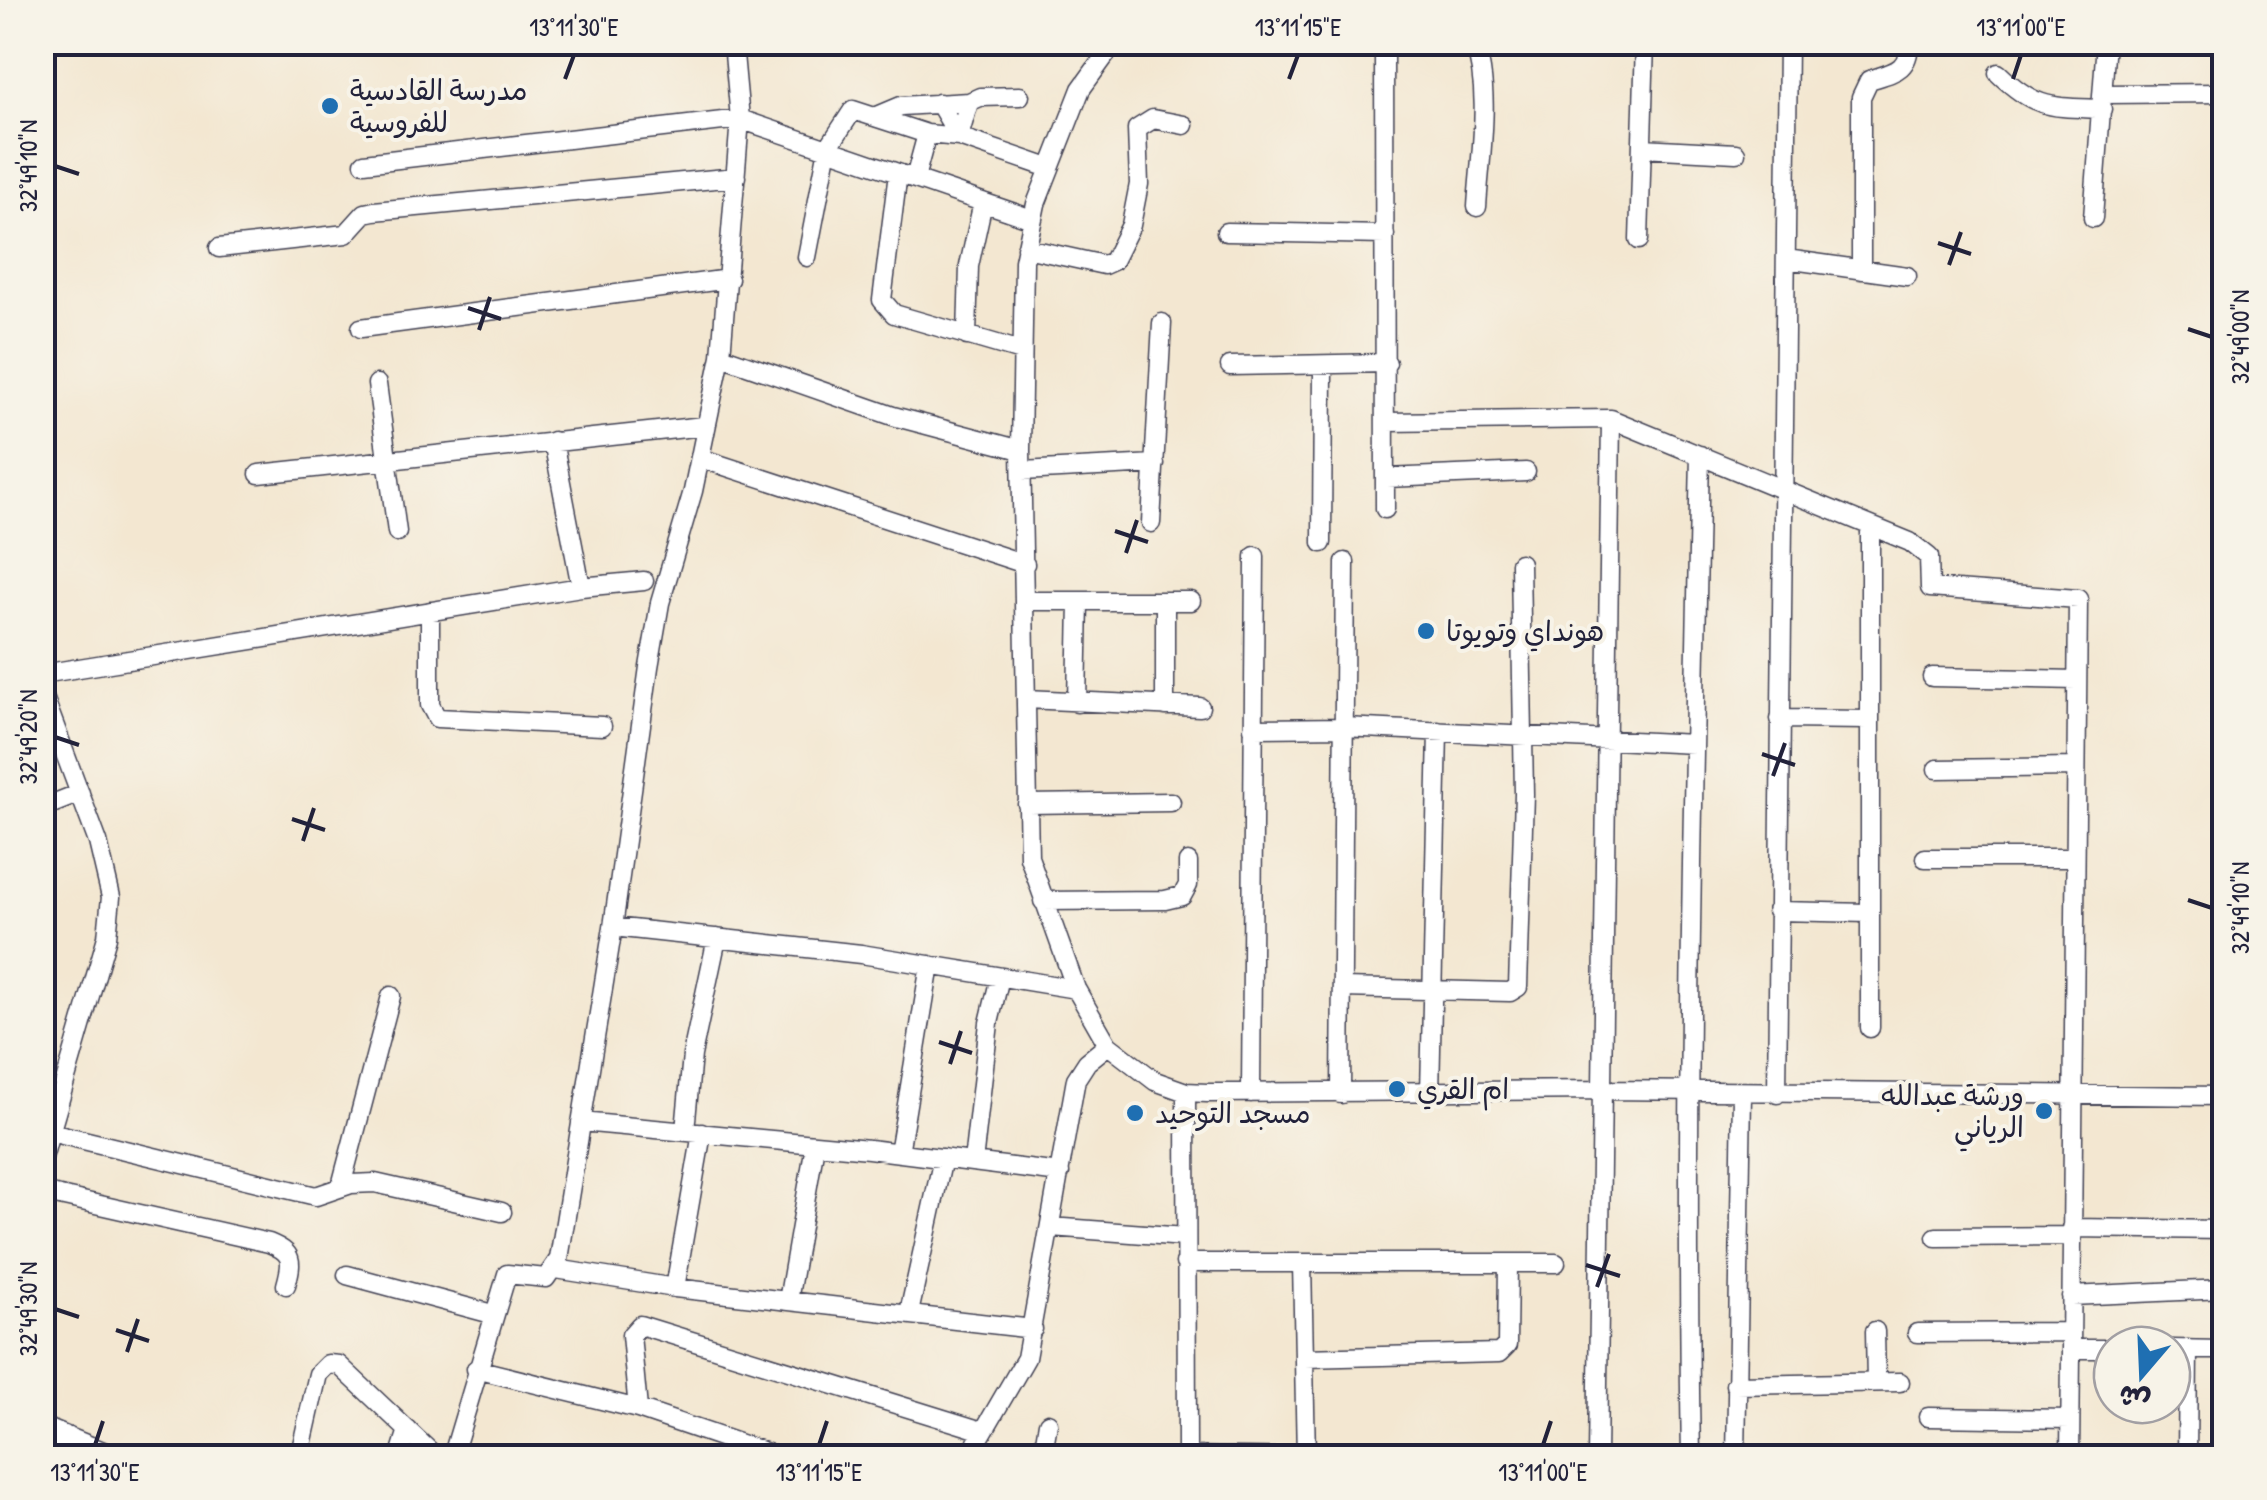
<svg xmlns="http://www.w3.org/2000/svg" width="2267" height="1500" font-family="'Patrick Hand','Playpen Sans Arabic',sans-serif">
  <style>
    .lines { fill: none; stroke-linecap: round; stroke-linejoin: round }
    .minor-casing { stroke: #414052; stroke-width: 21 }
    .minor { stroke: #fff; stroke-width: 18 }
    .ticks { fill: none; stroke: #22223b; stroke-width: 4 }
    .poi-dot { fill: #1f6fb2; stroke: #f7f3e8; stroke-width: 4 }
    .labels { text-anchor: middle; stroke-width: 8; stroke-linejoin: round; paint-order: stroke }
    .poi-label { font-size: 28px; fill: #22223b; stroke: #f7f3e8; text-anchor: start }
    .neatline { fill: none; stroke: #22223b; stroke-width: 4 }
    .ticks-label { font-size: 25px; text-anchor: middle; fill: #22223b }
  </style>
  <rect width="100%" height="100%" fill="#f7f3e8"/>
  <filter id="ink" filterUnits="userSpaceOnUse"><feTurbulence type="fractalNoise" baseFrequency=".01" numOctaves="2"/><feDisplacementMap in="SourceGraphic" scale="20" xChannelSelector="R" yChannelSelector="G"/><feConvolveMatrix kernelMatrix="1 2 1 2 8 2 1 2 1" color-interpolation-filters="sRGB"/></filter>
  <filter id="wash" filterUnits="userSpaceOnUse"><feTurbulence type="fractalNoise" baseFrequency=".0048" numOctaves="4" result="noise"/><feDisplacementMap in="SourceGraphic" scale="40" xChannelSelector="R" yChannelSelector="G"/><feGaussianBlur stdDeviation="2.25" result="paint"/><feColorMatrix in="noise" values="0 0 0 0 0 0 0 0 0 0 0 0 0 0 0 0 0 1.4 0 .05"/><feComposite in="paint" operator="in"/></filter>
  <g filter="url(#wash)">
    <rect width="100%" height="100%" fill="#f3e7d1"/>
  </g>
  <g filter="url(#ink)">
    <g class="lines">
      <defs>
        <path id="minor" d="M1115 42 1081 89 1036 204 1024 261 1021 450 1029 857 1076 989 1108 1045 1155 1081 1186 1092 1207 1093 1604 1090 2224 1096
          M1384 42 1385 509
          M1474 42C1492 92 1480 155 1477 207
          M1998 73C2036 110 2052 107 2102 109
          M2104 94 2224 93
          M939 103 959 137 969 102 980 97 1020 96
          M875 117 901 106 969 102
          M1642 148 1736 153
          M364 163 740 119 734 54 726 42
          M898 173 882 300 894 314 1021 351
          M915 178 927 134
          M2093 218 2106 42
          M1226 232 1385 235
          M1639 240 1645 42
          M219 248 346 234 365 213 374 211 736 177
          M1026 248 1104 265 1113 261 1131 225 1139 184 1137 129 1153 119 1184 125
          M807 257 828 148 853 110 927 134 959 137 1049 168
          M1786 259 1907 276
          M1861 270V97L1869 80C1894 72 1909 71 1909 42
          M361 328 729 279
          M967 336 969 266 983 202
          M721 356 893 416 1021 450
          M1230 366 1387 363
          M377 384 397 532
          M1387 422 1611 419 1910 542 1929 557 1930 588 2078 599 2070 1458
          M553 441 581 587
          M700 458 1025 564
          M1022 471 1155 464
          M259 474 704 426
          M1387 478 1526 472
          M1151 523 1162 323
          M1322 543 1323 366
          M1026 601H1191
          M1165 601V706
          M430 611V705L437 718 602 726
          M42 674 581 587 644 581
          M1932 677 2076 680
          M42 692 98 842 111 897 107 937 42 1161
          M1026 699 1200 707
          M1077 703 1079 601
          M1780 719 1869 720
          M1253 728 1344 727 1694 744
          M1937 769 2075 767
          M1027 804 1171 802
          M42 808 80 793
          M1925 858H2075
          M1043 901 1165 900 1182 896 1188 885V862
          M1777 911 1869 913
          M613 927 861 954 1076 989
          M1342 988 1510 992 1518 987 1524 794 1520 563
          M1870 1028V529
          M1186 1092 1187 1458
          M1251 1093 1255 556
          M1341 1094 1345 562
          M1430 1094 1438 731
          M1777 1094 1788 42
          M581 1122 869 1149 1060 1173
          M685 1131 692 1055 717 938
          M50 1132 316 1196 351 1184 375 1183 502 1212
          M899 1153 930 965
          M973 1162 989 1023 1000 977
          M341 1186 391 996
          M42 1192 269 1243C293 1253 293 1260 286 1285
          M1051 1227 1185 1237
          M2071 1228 2224 1230
          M1936 1237 2071 1236
          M1185 1263H1556
          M1302 1263 1306 1457
          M556 1269 675 1288 1033 1329
          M347 1275 492 1314
          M675 1288 702 1133
          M2071 1296 2224 1289
          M788 1301 815 1145
          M909 1313 943 1158
          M1875 1331 1876 1382
          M1917 1333 2071 1332
          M2071 1349H2112
          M2172 1349 2221 1350
          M1304 1358 1499 1353 1507 1345 1508 1263
          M476 1369 638 1409 782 1458
          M1735 1385 1900 1382
          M638 1409 631 1335 640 1325 976 1429
          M1928 1417 2070 1419
          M42 1426 120 1458
          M53 1442 69 1458
          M1187 1456 1315 1458
          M299 1458 318 1374 328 1364 339 1365 437 1458
          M399 1458 408 1430
          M452 1458 507 1274 546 1278 559 1259 613 927 649 667 660 603 693 491 721 356 740 119 1032 219
          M968 1458 1026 1358 1076 1079 1087 1062 1108 1045
          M1042 1458 1048 1423
          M1597 1458 1611 419
          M1691 1458C1685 1123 1693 789 1700 455
          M1736 1458 1742 1094
          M2187 1458 2188 1349"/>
      </defs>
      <use href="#minor" class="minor-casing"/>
      <use href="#minor" class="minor"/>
    </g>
  </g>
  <path class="ticks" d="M565 79 574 55M1289 79 1298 55M2013 79 2021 55M55 166 79 174M1938 243 1971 254M1949 265 1961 232M468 308 501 319M2188 329 2212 337M479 330 490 297M1115 531 1148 542M1126 553 1137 520M55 737 79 745M1762 754 1795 765M1773 776 1785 743M292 819 325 830M303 841 314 808M2188 900 2212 908M939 1042 972 1053M950 1064 961 1031M1586 1265 1620 1276M1597 1287 1609 1254M55 1309 79 1317M116 1330 149 1341M127 1352 138 1319M95 1445 103 1421M819 1445 827 1421M1543 1445 1551 1421"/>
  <g class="poi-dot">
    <circle cx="330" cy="106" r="10"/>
    <circle cx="1426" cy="631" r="10"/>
    <circle cx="1397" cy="1089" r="10"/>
    <circle cx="2044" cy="1111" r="10"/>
    <circle cx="1135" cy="1113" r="10"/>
  </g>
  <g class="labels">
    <g class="poi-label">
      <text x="350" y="100">مدرسة القادسية<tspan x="350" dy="32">للفروسية</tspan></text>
      <text x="1446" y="641">هونداي وتويوتا</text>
      <text x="1417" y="1099">ام القري</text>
      <text x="2024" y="1105" text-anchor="end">ورشة عبدالله<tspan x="2024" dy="32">الرياني</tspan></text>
      <text x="1155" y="1123">مسجد التوحيد</text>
    </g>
  </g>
  <rect width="2267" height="1500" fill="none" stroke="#f7f3e8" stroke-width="110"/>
  <g transform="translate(2142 1375) rotate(199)"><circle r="48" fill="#f7f3e8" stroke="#a29fa3" stroke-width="2.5"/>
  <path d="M0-8L18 38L0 25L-18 38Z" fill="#1f6fb2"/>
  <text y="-15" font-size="28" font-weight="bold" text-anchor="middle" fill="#22223b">ش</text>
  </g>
  <rect x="55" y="55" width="2157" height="1390" class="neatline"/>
  <g class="ticks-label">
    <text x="574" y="36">13°11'30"E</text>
    <text x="1298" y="36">13°11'15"E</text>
    <text x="2021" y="36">13°11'00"E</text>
    <text transform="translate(28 166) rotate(-90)" y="9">32°49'10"N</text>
    <text transform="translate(2240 337) rotate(-90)" y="9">32°49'00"N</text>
    <text transform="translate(28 737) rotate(-90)" y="9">32°49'20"N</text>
    <text transform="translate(2240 908) rotate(-90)" y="9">32°49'10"N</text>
    <text transform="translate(28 1309) rotate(-90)" y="9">32°49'30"N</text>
    <text x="95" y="1481">13°11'30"E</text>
    <text x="819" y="1481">13°11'15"E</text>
    <text x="1543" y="1481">13°11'00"E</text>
  </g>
</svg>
